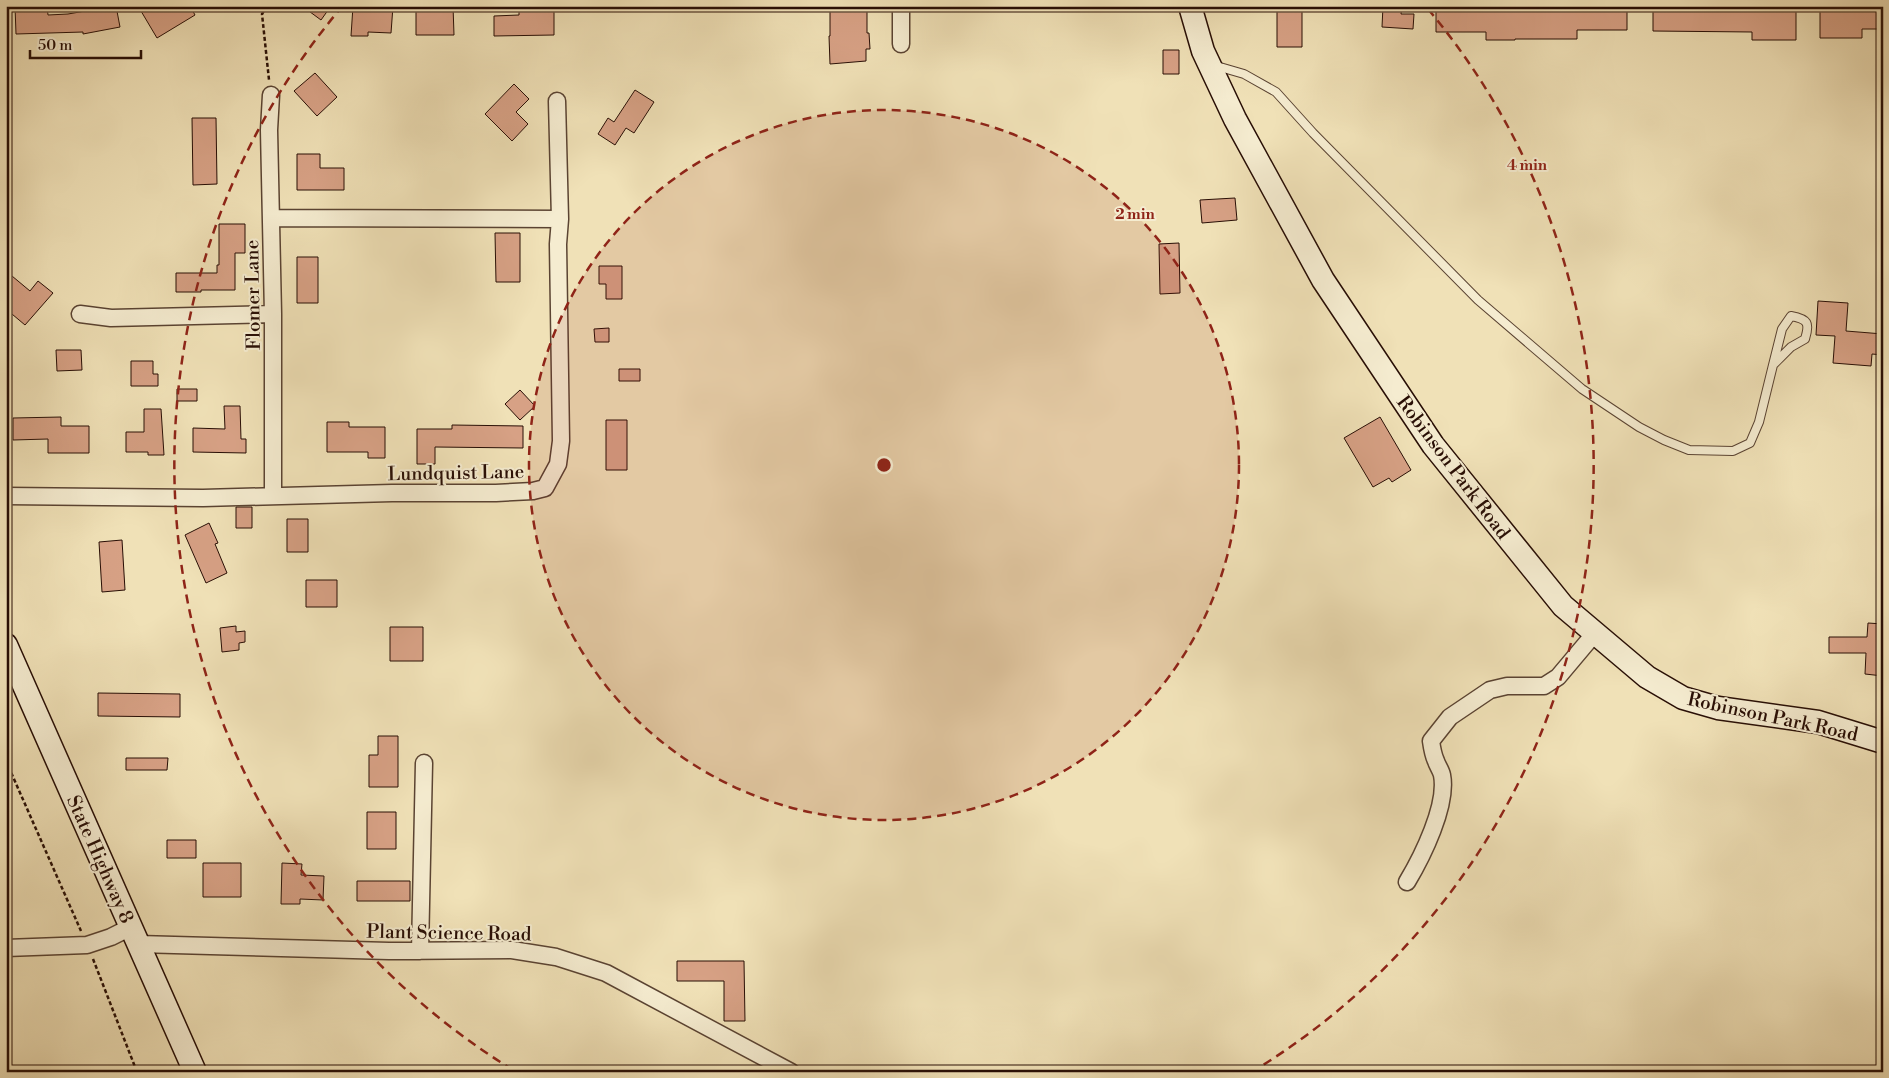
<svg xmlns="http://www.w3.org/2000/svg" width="1889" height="1078" font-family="'Libre Bodoni',serif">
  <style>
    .building { fill: #d7a185; stroke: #280e05 }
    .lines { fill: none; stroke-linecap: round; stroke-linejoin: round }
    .lane-casing { stroke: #5a4332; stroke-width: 10 }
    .street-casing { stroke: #5a4332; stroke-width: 19 }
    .secondary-casing { stroke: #280e05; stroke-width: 25 }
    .path { stroke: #280e05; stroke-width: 2.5; stroke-dasharray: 4 2.5; stroke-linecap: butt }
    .lane { stroke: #f5ecd0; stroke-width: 8 }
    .street { stroke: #f5ecd0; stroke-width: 16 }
    .secondary { stroke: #f5ecd0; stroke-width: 22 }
    .ring { fill: none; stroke: #8f2418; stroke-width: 2.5; stroke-dasharray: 9 6 }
    .labels { text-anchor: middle; stroke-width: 4; stroke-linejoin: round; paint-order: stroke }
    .street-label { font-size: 19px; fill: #280e05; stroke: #f5ecd0 }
    .centre { fill: #8f2418; stroke: #f5ecd0; stroke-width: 2.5 }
    .ring-label { font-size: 15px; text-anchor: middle; font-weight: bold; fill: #8f2418; stroke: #f5ecd0; stroke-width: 4; stroke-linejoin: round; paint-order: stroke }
  </style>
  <rect width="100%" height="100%" fill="#f0e1b7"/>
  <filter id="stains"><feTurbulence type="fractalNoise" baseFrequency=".004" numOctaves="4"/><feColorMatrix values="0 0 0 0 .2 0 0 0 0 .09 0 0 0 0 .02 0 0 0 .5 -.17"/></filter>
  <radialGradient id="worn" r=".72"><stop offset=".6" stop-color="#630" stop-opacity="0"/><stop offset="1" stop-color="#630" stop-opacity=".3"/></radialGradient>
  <path class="building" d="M15 6H47L48 15 68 14 91 10V6H116L120 27 83 34V32L16 34Z
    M138 6H190L195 15 157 38Z
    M302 6H331L321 20Z
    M353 6H393L391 33 368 32V36H351Z
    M416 6H453L454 35H416Z
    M519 6H554V35L494 36V16L519 15Z
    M830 6H867V33H869L870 49H866V61L830 64 829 36H830Z
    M1383 6H1402L1401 14H1414L1413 29 1382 27Z
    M1595 7H1627V30H1577V39H1515V40H1486V32H1436V9L1515 8V10H1595Z
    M1820 7H1837V11H1883V29H1862V38H1820Z
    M1653 8H1796V40H1752V32L1653 31Z
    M1277 9H1302V47H1277Z
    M1163 50H1179V74H1163Z
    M315 73 337 97 317 116 294 91Z
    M514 84 529 99 516 112 528 124 512 141 485 114Z
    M635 90 654 102 634 133 626 128 615 145 598 134 608 118 614 122Z
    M192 118H216L217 184 193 185Z
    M297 154H320V168H344V190H297Z
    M1235 198 1237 220 1202 223 1200 200Z
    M219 224H245V253H235V290H201V292H176V273H217V265H219Z
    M495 233H520V282H496Z
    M1179 243 1180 293 1160 294 1159 244Z
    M297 257H318V303H297Z
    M599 266H622V299H606V284H599Z
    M12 276 30 291 38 281 53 293 25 325 6 309V283Z
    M1818 301 1848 303 1846 331 1883 334V355L1872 354 1871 366 1833 363 1835 336 1816 335Z
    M609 328V342H595L594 329Z
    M56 350H81L82 370 57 371Z
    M131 361H153V374H158V386H131Z
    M619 369H640V381H619Z
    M177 389H197V401H177Z
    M520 390 535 406 520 420 505 404Z
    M224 406H240L241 439H246V453L193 452V428L225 429Z
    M144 409H161L164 455H148V452H126V432H144Z
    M61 417V426H89V453H48V439L13 440V418Z
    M1380 417 1411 470 1392 482 1389 478 1373 487 1344 438Z
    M606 420H627V470H606Z
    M327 422H349V427H385V458H368V452H327Z
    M452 425 523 426V448L435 447V464H417V429H452Z
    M236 507H252V528H236Z
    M287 519H308V552H287Z
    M209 523 218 543 215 544 227 573 206 583 185 535Z
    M122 540 125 590 102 592 99 542Z
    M306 580H337V607H306Z
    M1868 623 1883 624V676L1865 674 1866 653H1829V637H1867Z
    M236 626V632L245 631V642L239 643V650L222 652 220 628Z
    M390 627H423V661H390Z
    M98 693 180 694V717L98 716Z
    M378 736H398V787H369V755H378Z
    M126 758H168L167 770H126Z
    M367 812H396V849H367Z
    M167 840H196V858H167Z
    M203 863H241V897H203Z
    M282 863 302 864 301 875 324 876 323 900 300 899V904H281Z
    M357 881H410V901H357Z
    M677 961H744L745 1021H724V981H677Z"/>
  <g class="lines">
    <defs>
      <path id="lane" d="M1213 65 1244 74 1276 92 1313 133 1478 300 1582 389 1639 427 1664 440 1689 450 1733 451 1750 443 1759 422 1773 365
        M1791 316C1808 319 1810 323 1805 339L1791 347 1773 365 1782 329Z"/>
      <path id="street" d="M901 6V44
        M271 95 269 130 273 314V495
        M271 218 560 219
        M80 314 111 318 273 314
        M6 496 203 498 392 493H496L533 491 545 488 558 464 561 441 558 244 560 219 557 101
        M1407 882C1422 857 1448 805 1442 775 1441 770 1437 765 1436 761 1433 755 1432 748 1431 741L1450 717 1490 690 1507 686H1544L1558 677 1595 633
        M138 944 389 951 512 950 556 957 606 973 791 1072
        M6 948 87 945 111 937 131 927
        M420 951 424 763"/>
      <path id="secondary" d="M1190 6 1203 51 1235 119 1323 280 1433 445 1563 606 1647 677 1683 698 1718 708 1818 722 1883 742
        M6 645 195 1072"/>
    </defs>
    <use href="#lane" class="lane-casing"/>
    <use href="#street" class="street-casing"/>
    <use href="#secondary" class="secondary-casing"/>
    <path class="path" d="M267 6 262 14 269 80
      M6 761 81 931
      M93 959 137 1072"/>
    <use href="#lane" class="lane"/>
    <use href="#street" class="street"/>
    <use href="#secondary" class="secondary"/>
  </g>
  <circle cx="884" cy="465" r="355" fill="#8f2418" fill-opacity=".12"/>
  <g class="ring">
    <circle cx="884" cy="465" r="355"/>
    <path d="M513 1070A710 710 0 0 1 340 9M1428 9A710 710 0 0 1 1255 1070"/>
  </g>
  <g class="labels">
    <g class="street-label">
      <text transform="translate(252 295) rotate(-91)" y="7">Flomer Lane</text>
      <text transform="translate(1454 467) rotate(53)" y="7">Robinson Park Road</text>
      <text transform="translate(456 472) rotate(-1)" y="7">Lundquist Lane</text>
      <text transform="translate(1773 716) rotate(12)" y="7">Robinson Park Road</text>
      <text transform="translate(101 859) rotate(66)" y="7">State Highway 8</text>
      <text transform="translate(449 932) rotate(1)" y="7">Plant Science Road</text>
    </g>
  </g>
  <circle cx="884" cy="465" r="8" class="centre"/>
  <g class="ring-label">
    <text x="1527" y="170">4 min</text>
    <text x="1135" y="219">2 min</text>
  </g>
  <rect width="1889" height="1078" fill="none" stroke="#f0e1b7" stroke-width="25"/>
  <rect x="8" y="8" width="1874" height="1063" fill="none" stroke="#280e05" stroke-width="2.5"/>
  <rect x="12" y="12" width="1864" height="1053" fill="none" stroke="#280e05"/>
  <path d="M30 50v8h111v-8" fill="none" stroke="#280e05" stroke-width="2.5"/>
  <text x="38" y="50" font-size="15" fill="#280e05" stroke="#f5ecd0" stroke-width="4" paint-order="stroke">50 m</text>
  <rect width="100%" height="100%" filter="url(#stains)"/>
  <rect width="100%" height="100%" fill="url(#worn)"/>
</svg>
